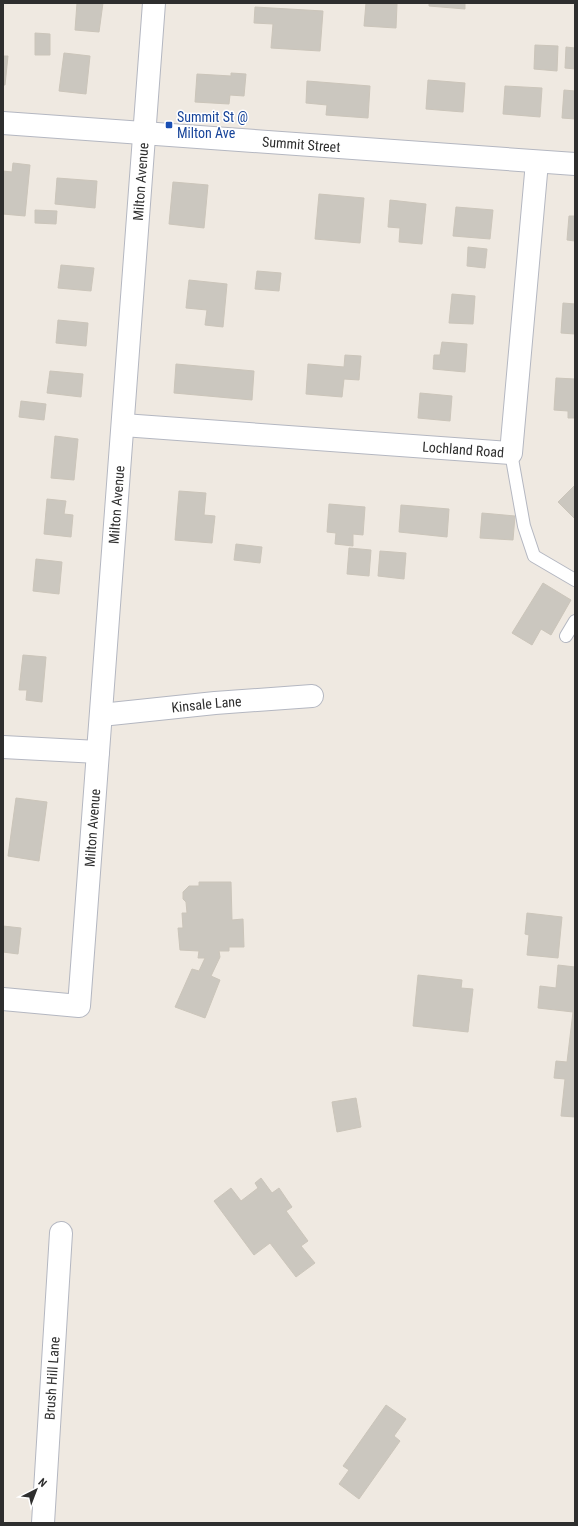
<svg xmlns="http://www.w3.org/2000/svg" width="578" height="1526" font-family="'Roboto Condensed',sans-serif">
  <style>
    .building { fill: #cbc7bf; stroke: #cbc5ba }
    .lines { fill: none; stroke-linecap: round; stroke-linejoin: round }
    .lane-casing { stroke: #b4b7c1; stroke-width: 14 }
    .street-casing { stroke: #b4b7c1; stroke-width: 24 }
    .lane { stroke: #fff; stroke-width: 12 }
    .street { stroke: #fff; stroke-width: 22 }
    .transit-dot { fill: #1a4fb4; stroke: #fff; stroke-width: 1.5 }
    .labels { text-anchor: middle; stroke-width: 3; stroke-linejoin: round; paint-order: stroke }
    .transit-label { font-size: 14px; fill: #164399; stroke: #fff; text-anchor: start }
    .street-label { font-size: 14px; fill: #2e2e2e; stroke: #fff }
  </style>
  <rect width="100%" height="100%" fill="#efe9e1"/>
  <path class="building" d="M77 3H103L99 32 75 30Z
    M366 3 397 4 396 28 364 26Z
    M429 3H465V9L429 6Z
    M255 7 323 11 320 51 271 48 273 24 254 23Z
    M35 33 50 34V55H35Z
    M535 45 558 46 557 71 534 69Z
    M566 47 575 48V69L565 68Z
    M64 53 90 56 86 94 59 91Z
    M3 56H8L5 85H3Z
    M231 73 246 74 244 96 230 95 229 104 195 102 197 74 231 76Z
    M428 80 465 83 463 112 426 109Z
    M307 81 370 86 368 118 326 115 327 105 306 103Z
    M505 86 542 88 540 117 503 114Z
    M564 90 575 91V119L562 118Z
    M13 163 30 165 25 216 3 214V171L12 172Z
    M57 178 97 181 95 208 55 204Z
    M173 182 208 185 204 228 169 224Z
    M319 194 364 198 360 243 315 239Z
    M390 200 426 204 422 244 399 242 400 228 388 227Z
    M456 207 493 210 490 239 453 236Z
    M35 210 57 211 56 224 35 223Z
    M569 216H575V241L567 240Z
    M468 247 487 249 485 268 467 266Z
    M61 265 94 268 91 291 58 288Z
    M257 271 281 273 279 291 255 289Z
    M189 280 227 284 223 327 205 325 207 310 186 308Z
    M452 294 475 296 473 324 449 323Z
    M563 303 575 304V334L561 333Z
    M58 320 88 323 86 346 56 343Z
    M442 342 467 344 465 372 433 369 434 355H440Z
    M345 355 361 356 359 380 344 379 342 397 306 394 308 364 344 367Z
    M176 364 254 371 252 400 174 393Z
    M50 371 83 374 81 397 47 393Z
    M556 378 575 379V418H568V411L554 410Z
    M420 393 452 396 450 421 418 418Z
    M21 401 46 404 44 420 19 417Z
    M55 436 78 439 74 480 51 478Z
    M575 485V519L558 502Z
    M179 491 206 493 204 515 215 516 212 543 175 540Z
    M47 499 66 501 64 514 73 515 71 537 44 534Z
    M329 504 365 507 363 535 353 534V546L335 544 336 533 327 532Z
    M401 505 449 509 447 537 399 532Z
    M482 513 515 516 513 540 480 538Z
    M236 544 262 547 260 563 234 560Z
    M349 548 371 550 369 576 347 574Z
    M380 551 406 553 404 579 378 576Z
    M36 559 62 562 59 594 33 591Z
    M543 583 571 600 551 635 541 629 532 645 512 633Z
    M23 655 46 657 42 702 26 700 27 690H19Z
    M16 798 47 802 39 861 8 856Z
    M199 882H231L232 920 243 919 244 947H229V951H219L220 957 211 976 220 980 205 1018 175 1007 192 969 199 971 205 958H198L199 951 180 950 178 928H183L182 913H187L186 902 183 899V892L189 886H199Z
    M527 913 562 917 558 958 527 955 529 935 525 934Z
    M3 926 21 928 18 954 3 952Z
    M558 965 575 967V1117L561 1116 565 1079 554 1078 556 1061 567 1062 573 1012 538 1008 540 986 556 988Z
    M418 975 462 980 461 988 473 989 468 1032 413 1026Z
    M356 1098 361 1127 337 1132 332 1102Z
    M261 1178 272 1193 279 1188 292 1207 286 1211 308 1241 301 1246 315 1263 296 1277 270 1243 254 1255 214 1201 231 1188 241 1201 258 1188 255 1183Z
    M386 1405 406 1419 394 1436 400 1441 359 1499 339 1484 349 1470 343 1466Z"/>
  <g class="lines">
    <defs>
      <path id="lane" d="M511 453 524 526 534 556 575 580
        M566 636 575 621"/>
      <g id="street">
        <path id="s1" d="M3 123 575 164"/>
        <path id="s2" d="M123 425 511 453 537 162"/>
        <path id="s3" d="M101 715 215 703 312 696"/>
        <path d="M3 747 98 752"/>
        <path id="s4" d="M3 999 79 1006 154 3"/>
        <path id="s5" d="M43 1523 61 1233"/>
      </g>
    </defs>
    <use href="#lane" class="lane-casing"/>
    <use href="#street" class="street-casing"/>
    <use href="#lane" class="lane"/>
    <use href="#street" class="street"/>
  </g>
  <rect class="transit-dot" x="165" y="121" width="8" height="8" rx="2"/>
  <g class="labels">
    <g class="transit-label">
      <text x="177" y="122">Summit St @<tspan x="177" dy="16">Milton Ave</tspan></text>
    </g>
    <g class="street-label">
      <text dy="5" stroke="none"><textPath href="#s1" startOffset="299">Summit Street</textPath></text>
      <text dy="5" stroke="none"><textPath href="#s4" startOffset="903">Milton Avenue</textPath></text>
      <text dy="5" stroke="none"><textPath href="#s2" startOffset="341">Lochland Road</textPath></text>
      <text dy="5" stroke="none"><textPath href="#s4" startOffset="579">Milton Avenue</textPath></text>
      <text dy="5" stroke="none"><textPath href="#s3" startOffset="106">Kinsale Lane</textPath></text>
      <text dy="5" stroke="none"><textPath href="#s4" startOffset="255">Milton Avenue</textPath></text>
      <text dy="5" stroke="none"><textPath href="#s5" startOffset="145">Brush Hill Lane</textPath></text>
    </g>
  </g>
  <rect width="578" height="1526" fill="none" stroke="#2e2e2e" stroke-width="8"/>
  <g transform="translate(36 1490) rotate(42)" stroke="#ffffff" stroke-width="3" paint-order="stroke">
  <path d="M0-3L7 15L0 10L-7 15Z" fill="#2e2e2e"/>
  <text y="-6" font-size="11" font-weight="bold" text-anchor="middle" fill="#2e2e2e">N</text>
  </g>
</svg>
